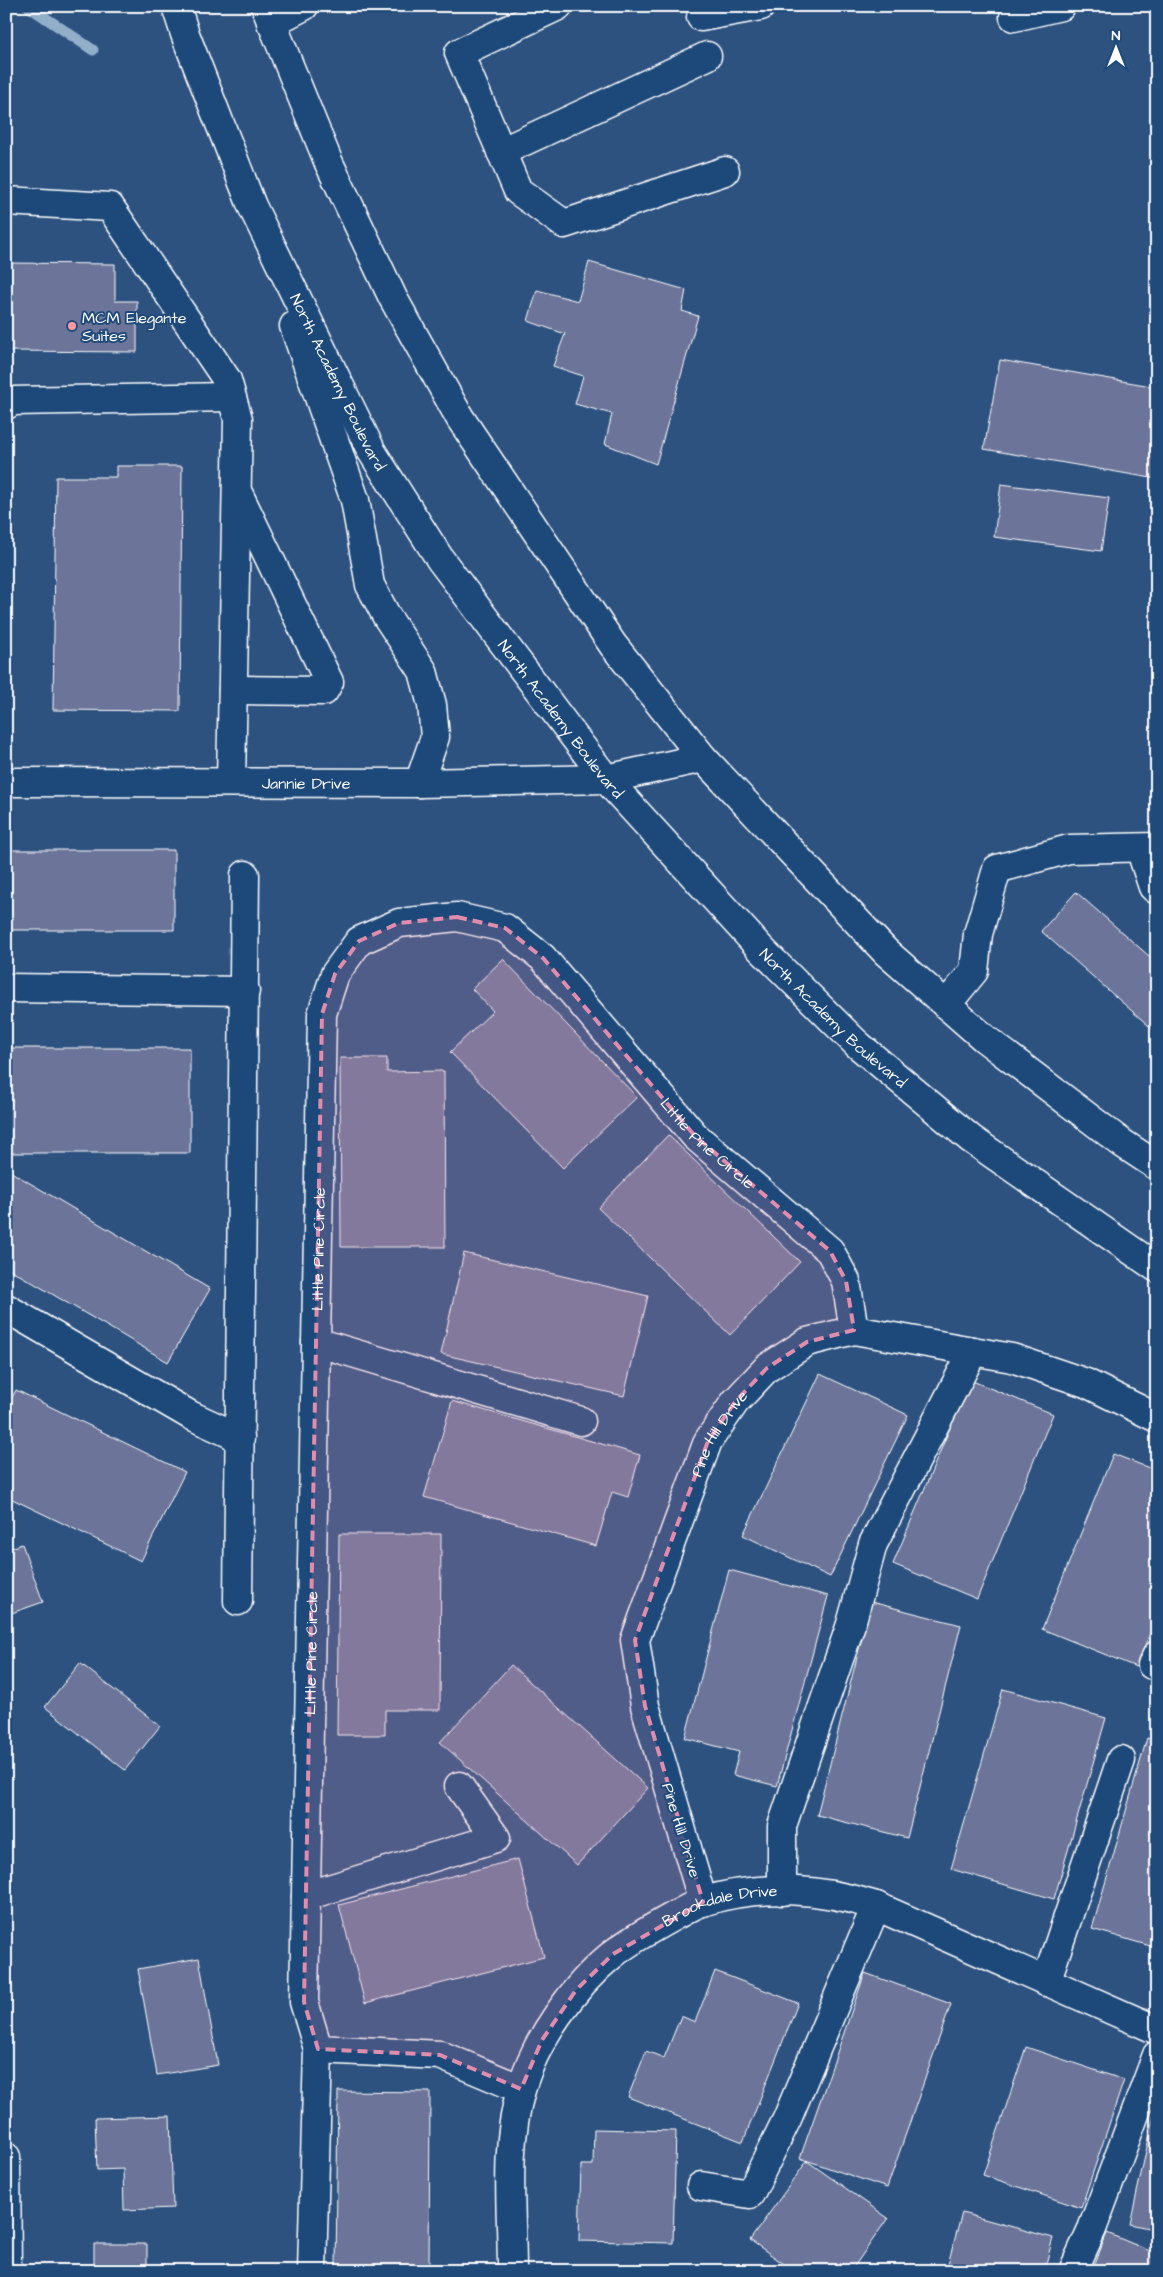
<svg xmlns="http://www.w3.org/2000/svg" width="1163" height="2277" font-family="'Architects Daughter',sans-serif">
  <style>
    .lines { fill: none; stroke-linecap: round; stroke-linejoin: round }
    .stream { stroke: #92afca; stroke-width: 11 }
    .building { fill: #6c7499; stroke: #fff }
    .minor-casing { stroke: #fff; stroke-width: 31 }
    .highway-casing { stroke: #fff; stroke-width: 31 }
    .minor { stroke: #1f4a7a; stroke-width: 28 }
    .highway { stroke: #1f4a7a; stroke-width: 28 }
    .marked { fill: #e08cad; fill-opacity: 0.2; stroke: #e08cad; stroke-width: 4; stroke-dasharray: 10 6; stroke-linejoin: round }
    .poi-dot { fill: #ff9aa2; stroke: #1f4a7a; stroke-width: 2 }
    .labels { text-anchor: middle; stroke-width: 4; stroke-linejoin: round; paint-order: stroke }
    .poi-label { font-size: 16px; fill: #fff; stroke: #1f4a7a; text-anchor: start }
    .street-label { font-size: 16px; fill: #fff; stroke: #1f4a7a }
  </style>
  <rect width="100%" height="100%" fill="#2e5280"/>
  <filter id="ink" filterUnits="userSpaceOnUse"><feTurbulence type="fractalNoise" baseFrequency=".02" numOctaves="2"/><feDisplacementMap in="SourceGraphic" scale="10" xChannelSelector="R" yChannelSelector="G"/><feConvolveMatrix kernelMatrix="1 2 1 2 8 2 1 2 1" color-interpolation-filters="sRGB"/></filter>
  <g filter="url(#ink)">
    <g class="lines">
      <path class="stream" d="M28 6 93 50"/>
    </g>
    <path class="building" d="M589 262 686 290 682 311 698 316 656 464 605 444 612 414 575 404 583 376 553 366 565 334 528 321 537 290 578 301Z
      M6 263 115 264V301H137V352L6 351Z
      M1000 360 1157 387V479L984 449Z
      M116 466H182L180 711 53 710 56 477H116Z
      M1001 484 1109 498 1101 551 994 537Z
      M6 850H174V930H6Z
      M1076 892 1157 963V1033L1041 931Z
      M503 959 637 1097 563 1168 450 1052 493 1011 472 989Z
      M6 1048H190V1153H6Z
      M340 1058H387V1072L444 1071 445 1247H341Z
      M668 1135 800 1262 730 1335 598 1208Z
      M6 1169 210 1289 168 1362 6 1267Z
      M464 1253 648 1296 624 1396 441 1354Z
      M820 1374 908 1415 830 1577 743 1535Z
      M970 1380 1053 1414 977 1599 893 1564Z
      M16 1390 185 1472 141 1561 6 1496V1409Z
      M452 1401 640 1455 628 1497 612 1492 596 1546 424 1497Z
      M1113 1454 1157 1471V1616L1136 1667 1042 1629Z
      M339 1534H441L440 1710H385V1735H337Z
      M22 1544 43 1602 6 1615V1550Z
      M729 1570 828 1596 777 1786 733 1775 739 1752 685 1738Z
      M871 1602 961 1625 907 1838 817 1815Z
      M80 1663 160 1726 125 1770 45 1707Z
      M511 1665 648 1788 577 1865 440 1742Z
      M1003 1689 1106 1718 1054 1899 951 1869Z
      M1147 1738 1157 1741V1948L1092 1929Z
      M518 1859 544 1957 365 2003 339 1905Z
      M199 1958 218 2065 157 2075 138 1969Z
      M715 1971 798 2003 743 2142 628 2097 646 2051 664 2058 681 2016 695 2022Z
      M865 1973 951 2004 887 2188 800 2158Z
      M1026 2047 1124 2080 1081 2208 983 2175Z
      M338 2091 430 2092 429 2271H336Z
      M1154 2115 1157 2116V2230L1130 2224Z
      M170 2116 173 2208 124 2210 123 2169 97 2170 95 2118Z
      M594 2129 676 2131 673 2243 579 2241 581 2165H593Z
      M807 2161 888 2218 851 2271H794L750 2240Z
      M962 2213 1053 2238 1044 2271H946Z
      M1107 2233 1157 2254V2271H1092Z
      M94 2244H147V2271H94Z"/>
    <g class="lines">
      <defs>
        <g id="minor">
          <path d="M558 6 459 53 518 191 564 224 725 171"/>
          <path d="M701 17 761 6"/>
          <path d="M1014 17 1061 6"/>
          <path d="M271 23 304 6"/>
          <path d="M501 152 707 56"/>
          <path d="M6 201 110 207 227 380 238 419 231 782"/>
          <path d="M6 405 13 401 231 397"/>
          <path d="M233 690 324 691 329 682 239 495"/>
          <path id="s1" d="M6 782 419 783 606 779"/>
          <path d="M1140 848 1153 887 1157 890"/>
          <path d="M6 988 245 991"/>
          <path d="M946 1005 974 971 978 934 997 869 1069 849 1157 847"/>
          <path d="M6 1308 190 1415 240 1438"/>
          <path d="M316 1342 581 1421"/>
          <path d="M238 1601 245 875"/>
          <path d="M1152 1665 1157 1655"/>
          <path d="M782 1891V1826L851 1624 873 1544 973 1351"/>
          <path d="M306 1896 496 1838 459 1786"/>
          <path id="s2" d="M703 1902 645 1706 635 1640 708 1441 735 1402 767 1368 807 1342 854 1330 1012 1358 1086 1383 1157 1418"/>
          <path d="M1046 1982 1121 1760"/>
          <path id="s3" d="M521 2089 440 2055 318 2049 304 2002 322 1014 335 974 359 941 399 923 457 917 505 928 543 958 695 1136 830 1251 846 1281 854 1330"/>
          <path d="M6 2157 7 2271"/>
          <path d="M701 2186 750 2194 787 2119 876 1906"/>
          <path d="M312 2271 318 2049"/>
          <path id="s4" d="M512 2271C512 2212 504 2147 521 2090 534 2042 574 1985 613 1954 632 1939 654 1927 674 1916 684 1911 694 1904 705 1901 760 1884 822 1888 876 1906L1157 2030"/>
          <path d="M1073 2271 1092 2229 1157 2055"/>
        </g>
        <g id="highway">
          <path id="s5" d="M176 6 185 34 252 206 372 452 440 559 606 779 761 949 857 1044 971 1139 1157 1268"/>
          <path d="M265 6 328 161 393 298 460 418 613 645 703 758 886 952 984 1038 1122 1143 1157 1166"/>
          <path d="M294 326 355 500 370 585 387 617 423 671 432 705 435 737 419 783"/>
          <path d="M606 779 703 758"/>
        </g>
      </defs>
      <use href="#minor" class="minor-casing"/>
      <use href="#highway" class="highway-casing"/>
      <use href="#minor" class="minor"/>
      <use href="#highway" class="highway"/>
    </g>
  </g>
  <path class="marked" d="M457 917 505 928 543 958 695 1136 830 1251 846 1281 854 1330 807 1342 767 1368 735 1402 708 1441 635 1640 645 1706 703 1902 613 1954 576 1990 542 2040 521 2089 440 2055 318 2049 304 2002 322 1014 335 974 359 941 399 923Z"/>
  <circle class="poi-dot" cx="72" cy="326" r="5"/>
  <g class="labels">
    <g class="poi-label">
      <text x="82" y="323">MCM Elegante<tspan x="82" dy="18">Suites</tspan></text>
    </g>
    <g class="street-label">
      <text dy="6" stroke="none"><textPath href="#s5" startOffset="410">North Academy Boulevard</textPath></text>
      <text dy="6" stroke="none"><textPath href="#s5" startOffset="815">North Academy Boulevard</textPath></text>
      <text dy="6" stroke="none"><textPath href="#s1" startOffset="300">Jannie Drive</textPath></text>
      <text dy="6" stroke="none"><textPath href="#s5" startOffset="1220">North Academy Boulevard</textPath></text>
      <text dy="6" stroke="none"><textPath href="#s3" startOffset="1778">Little Pine Circle</textPath></text>
      <text dy="6" stroke="none"><textPath href="#s3" startOffset="1012">Little Pine Circle</textPath></text>
      <text dy="6" stroke="none"><textPath href="#s2" startOffset="495">Pine Hill Drive</textPath></text>
      <text dy="6" stroke="none"><textPath href="#s3" startOffset="608">Little Pine Circle</textPath></text>
      <text transform="translate(682 1830) rotate(73)" y="6">Pine Hill Drive</text>
      <text dy="6" stroke="none"><textPath href="#s4" startOffset="468">Brookdale Drive</textPath></text>
    </g>
  </g>
  <rect width="1163" height="2277" fill="none" stroke="#1f4a7a" stroke-width="25"/>
  <rect x="12" y="12" width="1138" height="2252" fill="none" stroke="#fff" stroke-width="2" filter="url(#ink)"/>
  <g transform="translate(1116 48)" stroke="#1f4a7a" stroke-width="4" paint-order="stroke">
  <path d="M0-4L9 19L0 12L-9 19Z" fill="#ffffff"/>
  <text y="-8" font-size="14" font-weight="bold" text-anchor="middle" fill="#ffffff">N</text>
  </g>
</svg>
